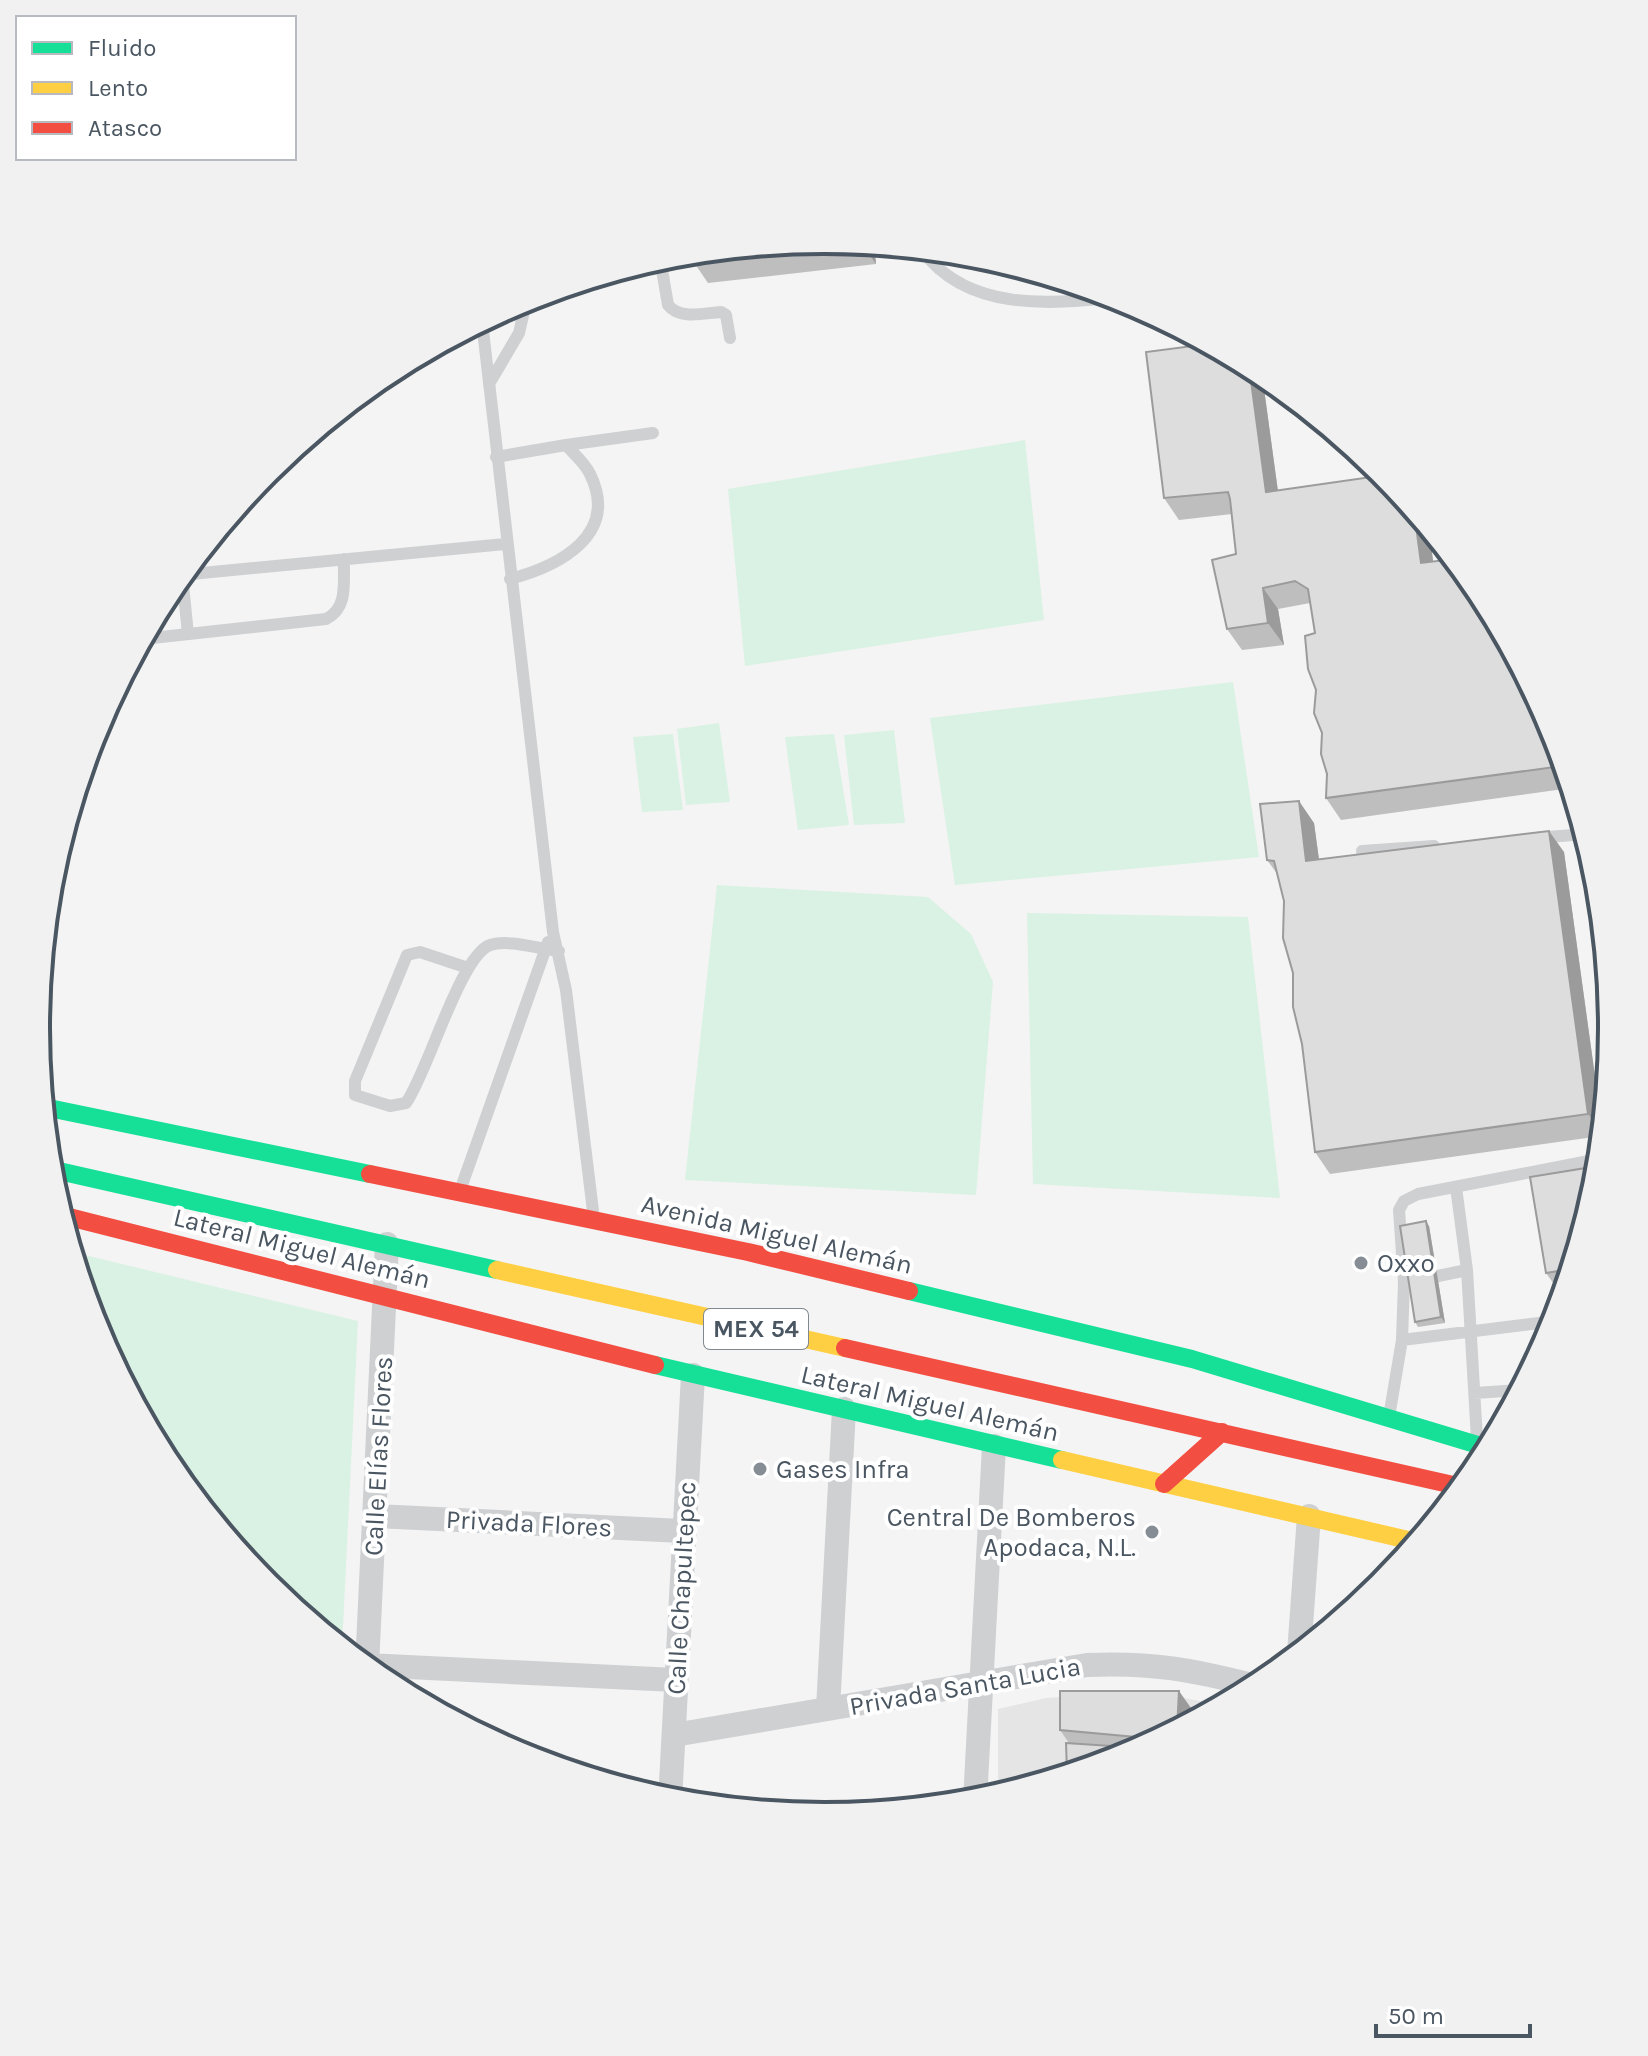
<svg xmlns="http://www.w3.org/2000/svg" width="1648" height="2056" font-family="Karla,sans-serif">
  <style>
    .education { fill: #e6e5e6 }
    .green { fill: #d9f2e3 }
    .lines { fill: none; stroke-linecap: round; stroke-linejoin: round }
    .lane { stroke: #ced0d2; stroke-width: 12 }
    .street { stroke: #ced0d2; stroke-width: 24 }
    .fast { stroke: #16e098; stroke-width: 18 }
    .slow { stroke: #ffcf43; stroke-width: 18 }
    .jam { stroke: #f24e42; stroke-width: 18 }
    .wall { fill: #bebebf }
    .shaded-wall { fill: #9b9b9b }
    .building { fill: #ddddde; stroke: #9b9b9b; stroke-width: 2 }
    .poi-dot { fill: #868d94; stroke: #fff; stroke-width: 3 }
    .labels { text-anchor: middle; stroke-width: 8; stroke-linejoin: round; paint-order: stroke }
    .shield { fill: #fff; stroke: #808990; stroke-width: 2 }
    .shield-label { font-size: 24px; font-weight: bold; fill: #4a5661 }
    .street-label { font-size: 26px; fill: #4a5661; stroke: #fff }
    .poi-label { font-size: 26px; fill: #4a5661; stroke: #fff; text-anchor: start }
    .rim { fill: none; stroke: #4a5661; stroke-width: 4 }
  </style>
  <rect width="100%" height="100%" fill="#f4f4f4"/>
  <path class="education" d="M1107 1694 1167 1695 1222 1705 1125 1756 998 1795V1709L1046 1698Z"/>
  <path class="green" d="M1025 440 1044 620 745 666 728 489Z
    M1233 682 1259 857 955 885 930 718Z
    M719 723 730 802 686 805 677 729Z
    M894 730 905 823 854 825 844 735Z
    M673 734 683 810 642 812 633 737Z
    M834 734 849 825 798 830 785 737Z
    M717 885 928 897 971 934 993 982 976 1195 685 1180Z
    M1027 913 1248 917 1280 1198 1033 1184Z
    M72 1252 358 1321 342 1647 266 1585 169 1465 96 1329Z"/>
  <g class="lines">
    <path class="lane" d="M922 250C966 311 1050 305 1116 297
      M660 258 668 305C680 320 704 313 721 312L726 315 730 338
      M482 322 553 932 566 990 593 1211
      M489 384 519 333 527 298
      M566 445 653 433
      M496 457 566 445C574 454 585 463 590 474 620 535 559 566 510 579
      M181 575 505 544
      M182 575 188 634
      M143 639 326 619C349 608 343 581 344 559
      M1536 838 1585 834
      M1362 851 1434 846
      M468 968 420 952 407 955 355 1081V1095L390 1106 406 1103C428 1072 460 956 490 945 509 939 539 949 559 951
      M462 1185 548 942
      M1456 1187 1467 1270 1477 1439
      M1438 1276 1467 1270
      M1555 1321 1402 1340 1404 1282 1399 1210 1404 1201 1418 1194 1599 1159
      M1475 1393 1520 1390
      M1390 1411 1402 1340"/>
    <path class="street" d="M376 1516 682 1531
      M1299 1653 1309 1516
      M367 1665 675 1680
      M367 1667 387 1244
      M828 1709 844 1409
      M674 1735 1087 1665C1152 1662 1193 1670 1256 1686
      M670 1801 693 1375
      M975 1801 994 1446"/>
    <path class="fast" d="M44 1107 370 1174
      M50 1169 497 1270
      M909 1291 1192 1359 1488 1448
      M655 1365 1062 1460"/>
    <path class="slow" d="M497 1270 845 1348
      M1062 1460 1417 1542"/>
    <path class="jam" d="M370 1174 748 1252 909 1291
      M61 1215 655 1365
      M845 1348 1462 1487
      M1164 1484 1222 1432"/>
  </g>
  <path class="wall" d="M824 240 874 245 876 264 708 283 693 261Z
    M1208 344 1261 372 1262 374 1278 491 1385 475 1429 529 1433 561 1552 727 1571 788 1341 820 1326 798 1327 774 1316 690 1315 633 1310 603 1278 609 1284 645 1242 650 1227 629 1236 554 1232 514 1179 520 1164 498Z
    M1314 823 1319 859 1564 852 1602 1127 1601 1136 1330 1174 1315 1152 1284 901 1278 875 1267 860Z
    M1597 874 1601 915H1599L1588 899Z
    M1592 1167 1598 1174 1597 1182 1563 1294H1561L1546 1273Z
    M1429 1226 1445 1323 1418 1327 1415 1322Z
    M1191 1708 1190 1722 1125 1756 1068 1773 1067 1772 1069 1743 1060 1730Z"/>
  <path class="shaded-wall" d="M862 244 874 245 876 264Z
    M1249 366 1261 372 1262 374 1281 514 1266 492Z
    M1414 511 1429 529 1436 585 1421 563Z
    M1263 588 1278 609 1284 645 1268 623Z
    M1299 801 1314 823 1322 882 1306 861Z
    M1549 831 1564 852 1602 1127V1133L1588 1114Z
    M1592 1167 1598 1174 1596 1185Z
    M1426 1221 1429 1226 1445 1323 1441 1317Z
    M1179 1691 1191 1708 1190 1722 1177 1729Z"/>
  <path class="building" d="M824 240 853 243 693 261 692 253Z
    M1208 344 1249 366 1266 492 1385 475 1414 511 1421 563 1454 559 1479 591 1552 727 1562 766 1326 798 1327 774 1321 754 1322 733 1314 713 1316 690 1308 669 1305 636 1315 633 1308 589 1295 581 1263 588 1268 623 1227 629 1212 560 1236 554 1230 499 1228 492 1164 498 1146 352Z
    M1299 801 1306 861 1549 831 1588 1114 1315 1152 1302 1044 1293 1007V973L1283 938 1284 901 1274 861 1267 860 1260 804Z
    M1597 874 1599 897 1588 899 1585 875Z
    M1592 1167 1596 1185 1570 1269 1546 1273 1530 1177Z
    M1426 1221 1441 1317 1415 1322 1400 1226Z
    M1060 1691H1179L1177 1729 1158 1739 1060 1730Z
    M1066 1743 1141 1748 1125 1756 1073 1772H1067Z"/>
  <g class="poi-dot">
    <circle cx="1361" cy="1263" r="8"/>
    <circle cx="760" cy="1469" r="8"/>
    <circle cx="1152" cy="1532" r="8"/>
  </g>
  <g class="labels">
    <rect class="shield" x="704" y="1309" width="104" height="40" rx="6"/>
    <g class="shield-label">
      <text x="756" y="1337">MEX 54</text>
    </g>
    <g class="street-label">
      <text transform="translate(777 1234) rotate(13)" y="9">Avenida Miguel Alemán</text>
      <text transform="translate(302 1248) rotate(14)" y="9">Lateral Miguel Alemán</text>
      <text transform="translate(930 1403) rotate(13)" y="9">Lateral Miguel Alemán</text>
      <text transform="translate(378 1456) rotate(-87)" y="9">Calle Elías Flores</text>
      <text transform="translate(529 1523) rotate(3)" y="9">Privada Flores</text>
      <text transform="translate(681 1588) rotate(-87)" y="9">Calle Chapultepec</text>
      <text transform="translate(965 1686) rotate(-10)" y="9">Privada Santa Lucia</text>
    </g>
    <g class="poi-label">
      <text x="1377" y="1272">Oxxo</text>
      <text x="776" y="1478">Gases Infra</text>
      <text x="1136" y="1526" text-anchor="end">Central De Bomberos<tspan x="1136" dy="30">Apodaca, N.L.</tspan></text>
    </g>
  </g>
  <path d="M0 0H1648V2056H0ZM50 1028a774 774 0 1 1 1548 0a774 774 0 1 1-1548 0Z" fill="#f1f1f2" fill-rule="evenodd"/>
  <path class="rim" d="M50 1028a774 774 0 1 1 1548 0a774 774 0 1 1-1548 0Z"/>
  <rect x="16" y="16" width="280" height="144" fill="#ffffff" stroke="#b7bbc0" stroke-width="2"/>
  <rect x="32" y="42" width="40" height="12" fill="#16e098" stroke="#b7bbc0" stroke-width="2"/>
  <text x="88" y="56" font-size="24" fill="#4a5661">Fluido</text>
  <rect x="32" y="82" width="40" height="12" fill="#ffcf43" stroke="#b7bbc0" stroke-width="2"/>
  <text x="88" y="96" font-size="24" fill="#4a5661">Lento</text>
  <rect x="32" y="122" width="40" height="12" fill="#f24e42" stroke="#b7bbc0" stroke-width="2"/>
  <text x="88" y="136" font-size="24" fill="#4a5661">Atasco</text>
  <path d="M1376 2024v12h154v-12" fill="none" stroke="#4a5661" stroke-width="4"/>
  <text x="1388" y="2024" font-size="24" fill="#4a5661" stroke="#ffffff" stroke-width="6" paint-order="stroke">50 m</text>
</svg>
